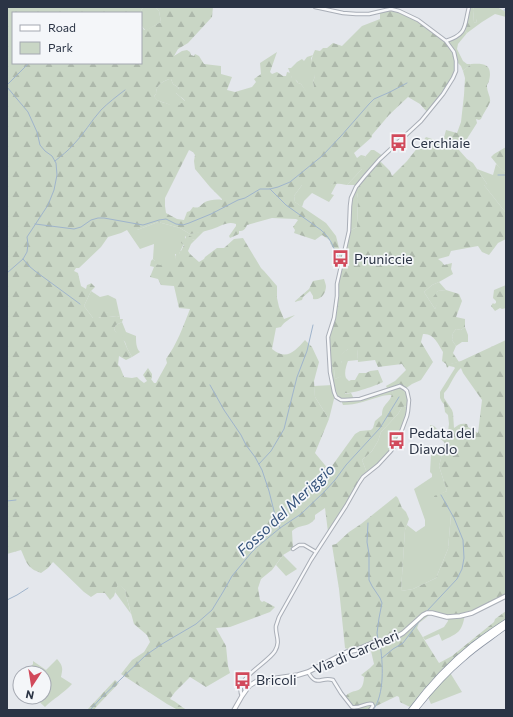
<svg xmlns="http://www.w3.org/2000/svg" width="513" height="717" font-family="Commissioner,sans-serif">
  <style>
    .green { fill: #c9d6c5 }
    .forest { fill: url(#forest-firs); fill-rule: evenodd }
    .lines { fill: none; stroke-linecap: round; stroke-linejoin: round }
    .stream { stroke: #9fb4cc; stroke-width: 1 }
    .street-casing { stroke: #a9aeb7; stroke-width: 4.5 }
    .secondary-casing { stroke: #a9aeb7; stroke-width: 5.5 }
    .highway-casing { stroke: #8b94a3; stroke-width: 6 }
    .street { stroke: #f7f8fa; stroke-width: 2.5 }
    .secondary { stroke: #fff; stroke-width: 3.5 }
    .highway { stroke: #fff; stroke-width: 4.5 }
    .labels { text-anchor: middle; stroke-width: 3.5; stroke-linejoin: round; paint-order: stroke }
    .poi-label { font-size: 14px; fill: #2b3445; stroke: #f4f6f9; text-anchor: start }
    .street-label { font-size: 14px; fill: #2b3445; stroke: #f4f6f9 }
    .water-label { font-size: 15px; font-style: italic; fill: #34527a; stroke: #f4f6f9 }
  </style>
  <defs>
    <pattern id="forest-firs" width="22" height="20" patternUnits="userSpaceOnUse"><rect width="22" height="20" fill="#c9d6c5"/><path d="M5 1l3.5 6h-7zM16 11l3.5 6h-7z" fill="#adb8ab"/></pattern>
  </defs>
  <rect width="100%" height="100%" fill="#e4e7ec"/>
  <path class="green" d="M143 7H156L157 9 159 11 161 22 147 30H145L141 25V13H140Z
    M474 7H497L506 12V17L495 14 482 22V19H477L476 23 474 22 473 10Z
    M464 29 467 33 458 44 457 49 463 61 467 64H471L463 71 461 66 456 61 446 41 457 36Z
    M313 55 311 58 315 76 313 82 314 87 312 101 301 84 298 83 297 81 292 78 288 68H291L297 62 302 59 304 61 307 57Z
    M169 79H171L173 84 179 88 176 93 185 101V104C181 105 175 107 171 106 169 105 167 103 165 103 159 101 157 101 154 96L156 94C156 85 162 82 169 79Z
    M371 150H374L383 156 358 185H347L362 169 376 159H363Z
    M496 164 506 173V213L484 185 487 184 477 169 493 175Z
    M337 183 331 194 334 195 329 202 312 193 304 201 302 207 295 202 294 196 302 185H329Z
    M356 187 358 198 357 227 349 231 351 198Z
    M158 222 180 228 190 234 204 231 195 240 192 239 188 235 186 236 185 237 186 239 179 254H175V257L178 262 160 266 155 264V261L153 259 154 244 140 249 127 230H137Z
    M439 282 446 290 438 291 434 297 439 301 435 309 424 292 432 285Z
    M91 291 100 297 108 295 116 299 120 317 117 316 109 317 107 312H105C102 317 100 319 93 318L84 306Z
    M122 322 126 332 136 336C136 342 136 348 140 352L132 357 127 348 125 342 115 331 114 328 116 325Z
    M465 327 468 335V342H462L456 346 452 340 453 333 456 329 461 330Z
    M348 349H357L358 360 348 361C346 366 344 373 346 378L344 379 345 394 351 393 354 399 393 388 392 395C388 395 385 395 382 396 369 400 356 405 343 405L341 400 335 395 329 419 315 397 314 386 333 385 330 363 334 369 335 379 341 376 342 363 339 356Z
    M461 361V368C453 375 451 386 444 393V398H440V392L455 368 454 367 449 366 450 364Z
    M408 406V411L397 443 378 465 367 473 362 460 372 451 378 441 381 432 398 414 402 407Z
    M436 454 442 455 439 466 447 491 434 497 451 514 448 549 436 578 413 589 401 591 405 530 407 525 416 532 425 526V520L414 489 432 477V474L430 472 431 455Z
    M283 555 297 569 286 576 276 565Z
    M118 582 125 590 126 595 131 614 115 592Z
    M465 614C462 633 458 633 442 641L439 634 425 640 423 637 444 627 448 621 447 617Z
    M57 659C63 666 63 668 61 677L72 684C64 693 53 699 45 707L34 697H44V673H25L33 664V661L46 670Z
    M449 671 462 692 431 704 427 695Z"/>
  <path class="forest" d="M7 7H143L140 13H13V63H141V18V25L144 30H146L161 22 159 11 157 9 156 7H213L212 17 188 43 178 49 174 56 182 51 187 50 190 52 191 55 194 56 195 54 199 56 204 64 221 66V74L232 77 227 90 235 92 252 87 256 82 254 79 261 74 260 63 277 52 270 72 272 74 277 72 283 76H286L287 72 291 73 292 78H294L298 83 301 84 312 99 311 93 314 87 313 82 315 76C309 69 311 58 315 50L320 51 323 48H327L333 43 342 46 362 26 380 19V11L394 10 418 20 446 41 454 52 456 71 453 78 428 113 420 104 408 97 389 115 372 135V137L354 153 357 158 361 155 365 156 364 159H377L366 170 362 169 347 185C331 182 330 184 318 195L302 185 294 196 295 202 326 223 336 236 339 248 343 253 349 231 357 227 358 198 356 187 379 160 390 171 392 176 407 161 426 137 435 140 443 141 446 130 457 133 461 122 464 95 465 78 463 71 471 64C484 63 493 64 489 81 488 84 487 83 487 87 487 92 491 97 490 102 488 108 483 113 481 119L479 120 476 119 477 123 463 145 459 146H457L459 150 467 159 473 163 487 184 486 185H484L506 213V239L498 243 489 255 482 252 478 246 451 251 449 256 438 259 442 262 444 265 452 263 451 269 453 274 439 282 432 285 424 292 435 309 438 301 433 297 438 291 446 290 459 294 462 301 456 317 465 319V327L461 330 456 329 453 333 452 340 456 346 453 353 459 362 451 364 447 368 446 364 442 361 443 352C438 344 434 333 423 334L421 342 433 362 421 380 412 384 405 389 407 391 408 406 402 407 398 414 381 432 378 441 372 451 362 460 367 473 363 477 328 532 325 508 315 515V519C313 521 311 523 309 524 302 527 299 525 292 531L293 549 283 555 272 570 261 579 258 588 260 600 262 602 264 601 275 607 270 612 230 627 216 628 226 646 228 666 230 673 206 687 190 677 175 692 170 699C177 702 181 707 187 710H178L167 704 121 674 132 660 144 652 150 642 147 635 134 624 126 595 125 590 118 583 114 596 110 600 105 593H97L91 597 84 592 53 562 48 568 41 573C27 568 27 563 21 550L7 554ZM169 79H171L173 84 179 88V89H177L175 91C177 96 183 97 185 101V103H181L180 105 177 104 174 106 173 105H170C164 101 159 104 154 96L156 94C156 85 162 82 169 79ZM189 150 193 152 195 155 194 161 195 169 210 187 222 199V200C217 199 209 200 205 202 200 205 200 209 193 207L190 211 187 212 184 220 177 219 166 213 165 206V198ZM272 218 296 219 298 220 293 227 295 230 294 233 315 240 322 235 331 241 330 243 333 248 338 252 341 262 337 284 334 318 328 337 330 363 334 369 335 379 342 376V363L340 356 348 349H357L358 362 375 360 378 367 402 364 406 370 395 381 386 386 388 390 393 388C392 392 392 396 390 399 386 405 382 406 382 415L375 421 373 428 371 430 360 431 355 434 329 470 315 453 329 419 315 397 314 381 319 362 312 347 305 340C295 351 287 361 272 349L276 328 281 327C284 322 290 319 295 315L284 319 279 307 277 298V286L264 271 261 268 243 238 234 239 224 248H217L205 257 204 259 199 262 190 254 188 251 191 244 195 240 192 239V237L188 235H186V239L184 238 182 240 181 243 184 245 181 251H180L179 254H176L175 257 177 262 167 259 161 262V265H160L155 264V261L153 259 151 261 150 266 154 267 150 277 158 279 161 285 174 286 179 308 190 309C183 327 177 344 166 359L167 363 156 383H154L151 379 152 378V374L148 368 143 375 147 381 144 383 140 380 137 377 132 378 124 377 120 367 118 365 119 356 126 360 132 357 127 348 122 336 115 331 114 328 116 325 122 322 123 319H120V317L117 316 109 317 110 314 105 311 103 309H100L96 313 101 317 99 318H93L84 306 91 291 95 287 91 283 90 284 87 285 86 289 81 286 78 273 74 271 76 268H79L101 247 108 237 121 233 127 230H137L158 222 180 228 190 234C197 233 203 232 209 230 218 228 227 220 236 224V226L229 236 230 238 239 234V231C244 231 245 229 247 225Z
    M469 7H474L473 10 474 22 476 23 477 19 479 18 482 19V22L467 33 464 29Z
    M506 147V173L499 167 491 157 494 154Z
    M324 279C324 279 326 285 326 286 326 293 321 301 313 299V296L310 291 303 297 302 300 294 302 309 289 313 281Z
    M506 285V308L502 309 500 308 495 311 491 306 493 303 494 304 496 303V301L493 298 494 290Z
    M506 340V596L472 613 447 617 432 613 419 623 417 628 439 663 452 656 494 622 495 619 506 611V622L412 708 400 702 399 697 397 696 372 708 370 710C355 710 354 710 344 698 353 686 363 697 364 677L361 675 370 668 374 664 371 651C362 653 354 652 345 648L339 589 332 545 336 544 349 532 361 524 396 496 398 498 402 508 406 512 409 519 405 530 401 591 413 589 436 578 448 549 451 515H437L434 496 447 491 439 466 445 443 430 429V425L434 426 447 439 449 424 448 415 445 412 444 404 442 402 440 398H444L452 410 453 413 454 428C459 424 461 423 467 424L468 427 478 433 482 400 463 373 461 368V361Z
    M378 370 383 382C375 386 350 395 342 393L344 378H346L349 381 351 380H355L359 373H366L370 371Z
    M115 680 119 683 97 706 94 710H87Z"/>
  <g class="lines">
    <path class="stream" d="M504 10H506
      M7 85 29 63
      M7 87 28 112 37 132 40 145 45 151 52 156 56 163 57 175 54 190 48 205 27 237 28 244 27 252 23 259 7 273
      M55 161C61 156 68 151 74 144 84 134 91 121 101 110 108 103 117 96 125 90
      M498 175H506
      M270 189 286 205 321 230 327 236 331 242 338 257
      M35 224 74 229 81 227 91 220 98 218H104L143 225 159 220 166 219 176 224 183 225 189 223 211 214 238 200 245 198 260 189H270L278 187 290 182 322 156 341 136 369 104 374 99 390 92 407 83
      M23 259 29 266 35 271 80 304
      M210 385 224 410 241 435 246 445 255 457 262 470 269 491 274 511 280 528
      M259 464 271 451 284 429 297 377 307 351 313 325
      M7 501 16 500
      M368 523 367 542 369 554V580L372 586 380 598 382 603 379 618 377 633 378 639
      M7 600 17 595 28 588
      M427 611 457 579 462 569 464 558 463 540 461 535 454 518 441 495
      M382 658 393 649 403 643 421 619
      M90 710 99 700 146 655 162 644 196 624 212 610 223 592 232 576 251 553 257 547 280 528 301 514 324 492 335 480 346 465 380 428 399 397
      M373 710C385 695 383 662 380 644"/>
    <defs>
      <path id="street" d="M446 41C468 34 464 26 469 7
        M293 549 299 545H304L316 552
        M308 672C317 688 321 676 333 680L341 693 352 707C360 709 366 702 372 704L373 706 370 710
        M242 696C233 679 268 663 275 651 281 641 275 635 276 626 277 623 278 620 279 617L311 560 346 506 359 483 363 477 378 465 390 452 397 443 407 416 408 411 409 400 407 391 405 389 400 386 360 399 345 400H341L336 397 334 392 330 372 328 337 334 318 337 296V284L349 231 350 206 351 198 356 187 365 176 379 160 421 121 443 94 453 78 456 71V61L454 52 446 41 418 20 399 11 391 9 386 10 369 14H356L343 13 315 7"/>
      <path id="secondary" d="M234 710 242 696 249 686 257 681 298 675 308 672 347 652 356 650 377 641H389L403 633 423 615 427 613H432L447 617 460 616 472 613 506 596"/>
      <path id="highway" d="M411 710C429 686 449 664 473 645 484 637 495 629 506 622
        M415 710C430 691 446 673 464 658 477 646 492 637 506 626"/>
    </defs>
    <use href="#street" class="street-casing"/>
    <use href="#secondary" class="secondary-casing"/>
    <use href="#highway" class="highway-casing"/>
    <use href="#street" class="street"/>
    <use href="#secondary" class="secondary"/>
    <use href="#highway" class="highway"/>
  </g>
  <defs>
    <symbol id="bus-bare" viewBox="-9 -9 18 18"><path d="M-5-6H5V4H4V6H2V4H-2V6H-4V4H-5ZM-3.5-4V0h7V-4ZM-3.5 1.2v1.5H-2V1.2ZM2 1.2v1.5H3.5V1.2Z" fill="#d1495b" stroke="#f4f6f9" stroke-width="2.5" paint-order="stroke"/></symbol>
  </defs>
  <g fill-rule="evenodd">
    <use href="#bus-bare" x="386" y="130" width="25" height="25"/>
    <use href="#bus-bare" x="328" y="246" width="25" height="25"/>
    <use href="#bus-bare" x="384" y="428" width="25" height="25"/>
    <use href="#bus-bare" x="230" y="668" width="25" height="25"/>
  </g>
  <g class="labels">
    <g class="poi-label">
      <text x="411" y="148">Cerchiaie</text>
      <text x="354" y="264">Pruniccie</text>
      <text x="409" y="438">Pedata del<tspan x="409" dy="16">Diavolo</tspan></text>
      <text x="256" y="685">Bricoli</text>
    </g>
    <g class="street-label">
      <text transform="translate(356 652) rotate(-23)" y="5">Via di Carcheri</text>
    </g>
    <g class="water-label">
      <text transform="translate(286 510) rotate(-43)" y="5">Fosso del Meriggio</text>
    </g>
  </g>
  <rect width="513" height="717" fill="none" stroke="#2b3445" stroke-width="16"/>
  <rect x="12" y="12" width="130" height="52" fill="#f4f6f9" stroke="#a4a8b1"/>
  <rect x="20" y="25" width="20" height="6" fill="#ffffff" stroke="#a4a8b1"/>
  <text x="48" y="32" font-size="12" fill="#2b3445">Road</text>
  <rect x="20" y="42" width="20" height="12" fill="#c9d6c5" stroke="#a4a8b1"/>
  <text x="48" y="52" font-size="12" fill="#2b3445">Park</text>
  <g transform="translate(32 685) rotate(192)"><circle r="19" fill="#f4f6f9" stroke="#a4a8b1"/>
  <path d="M0-3L7 15L0 10L-7 15Z" fill="#d1495b"/>
  <text y="-6" font-size="11" font-weight="bold" text-anchor="middle" fill="#2b3445">N</text>
  </g>
</svg>
